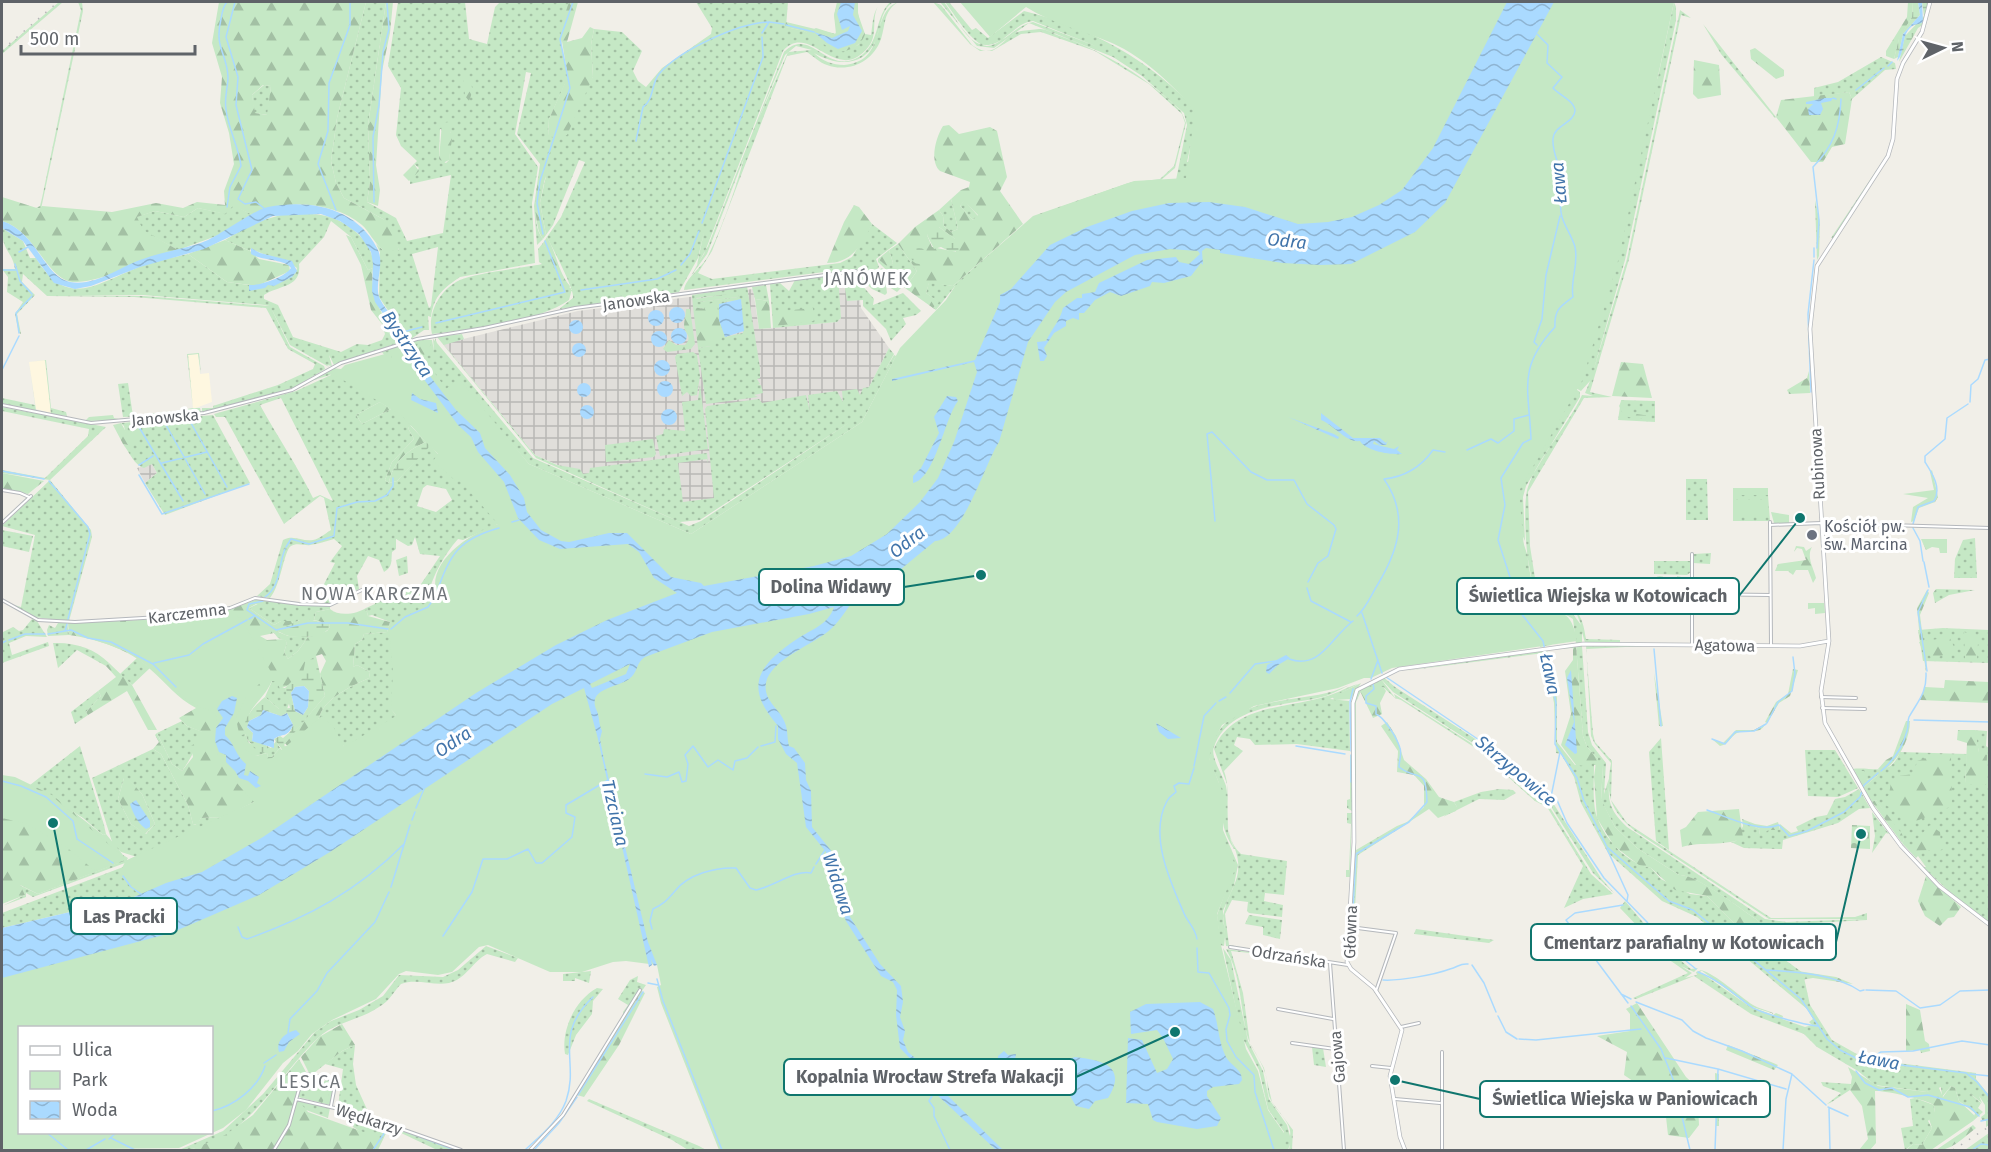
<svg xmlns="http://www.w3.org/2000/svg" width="1991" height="1152" font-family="'Fira Sans',sans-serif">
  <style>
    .commercial { fill: #fef7e0 }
    .industrial { fill: url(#industrial-grid) }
    .grass { fill: url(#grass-dots); fill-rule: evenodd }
    .forest { fill: url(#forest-firs); fill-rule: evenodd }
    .wetland { fill: url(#wetland-marsh); fill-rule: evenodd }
    .cemetery { fill: url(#cemetery-stones) }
    .green { fill: #c5e8c5; fill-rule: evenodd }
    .water { fill: url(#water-waves); fill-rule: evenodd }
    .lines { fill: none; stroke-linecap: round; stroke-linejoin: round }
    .stream { stroke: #aadaff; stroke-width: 1.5 }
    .minor-casing { stroke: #b5b8bc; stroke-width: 4 }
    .tertiary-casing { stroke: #b5b8bc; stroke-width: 4.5 }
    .minor { stroke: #fff; stroke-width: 2 }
    .tertiary { stroke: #fff; stroke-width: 3 }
    .rail { stroke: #b6b7b8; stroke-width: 1.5; stroke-dasharray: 1.5 8; stroke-linecap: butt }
    .worship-dot { fill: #6b7280; stroke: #fff; stroke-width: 2 }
    .labels { text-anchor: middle; stroke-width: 6; stroke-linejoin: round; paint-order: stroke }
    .street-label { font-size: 16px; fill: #5f6368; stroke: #fff }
    .worship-label { font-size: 16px; fill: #5b616d; stroke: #fff; text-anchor: start }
    .water-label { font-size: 18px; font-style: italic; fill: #4174aa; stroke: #fff }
    .neighbourhood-label { font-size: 18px; letter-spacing: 1.5px; fill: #70757a; stroke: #fff }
    .leader { fill: none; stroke: #0f766e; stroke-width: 2 }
    .callout-dot { fill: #0f766e; stroke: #fff; stroke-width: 2 }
    .callout { fill: #fff; stroke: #0f766e; stroke-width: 2 }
    .callout-label { font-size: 18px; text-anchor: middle; font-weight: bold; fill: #5f6368 }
  </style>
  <defs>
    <pattern id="industrial-grid" width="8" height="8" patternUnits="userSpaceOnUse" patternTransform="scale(1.5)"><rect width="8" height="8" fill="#e0deda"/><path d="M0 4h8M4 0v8" fill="none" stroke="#b9b8b5"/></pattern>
    <pattern id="grass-dots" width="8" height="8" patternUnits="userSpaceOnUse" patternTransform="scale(1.5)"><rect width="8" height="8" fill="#c5e8c5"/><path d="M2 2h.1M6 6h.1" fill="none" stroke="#a3c0a4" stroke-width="1.8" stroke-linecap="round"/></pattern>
    <pattern id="forest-firs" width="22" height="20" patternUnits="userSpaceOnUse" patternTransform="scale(1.5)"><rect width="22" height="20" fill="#c5e8c5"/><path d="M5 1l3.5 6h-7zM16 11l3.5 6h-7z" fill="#a3c0a4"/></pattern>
    <pattern id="wetland-marsh" width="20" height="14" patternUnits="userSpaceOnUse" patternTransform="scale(1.5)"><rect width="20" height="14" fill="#c5e8c5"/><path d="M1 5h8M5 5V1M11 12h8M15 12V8" fill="none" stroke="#a3c0a4"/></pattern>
    <pattern id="cemetery-stones" width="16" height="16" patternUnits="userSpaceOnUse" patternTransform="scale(1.5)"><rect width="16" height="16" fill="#c5e8c5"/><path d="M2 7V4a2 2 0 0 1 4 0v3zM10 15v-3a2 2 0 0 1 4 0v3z" fill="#a3c0a4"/></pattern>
    <pattern id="water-waves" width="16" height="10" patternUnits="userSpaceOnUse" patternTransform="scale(1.5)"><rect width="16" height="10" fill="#aadaff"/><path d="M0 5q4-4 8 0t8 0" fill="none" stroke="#8eb4d2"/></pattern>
  </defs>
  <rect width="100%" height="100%" fill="#f1efe8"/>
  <path class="commercial" d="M198 354 200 374 209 373 212 402 193 409 188 355Z
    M45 360 51 413 36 409 29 362Z"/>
  <path class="industrial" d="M845 278 847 301 860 300 861 308 889 348 854 417 683 520 535 455 443 344 578 311 753 289 759 329 837 322 841 318 837 285 839 279Z
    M152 464 157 473 145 483 137 468Z"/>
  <path class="grass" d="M59 2H63L2 54V51Z
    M78 2H82L83 11 41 209 36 208 40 206 42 198 81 10Z
    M366 2H386L368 125 370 183 367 202 396 218 407 241 443 233 451 175 410 184V178L419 168 414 164 417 161 401 146 396 135 401 88 388 66 398 2H465L469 39 487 44 495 7 500 2H569L561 45 569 84H565L549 119 548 136 593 77 591 45 594 29 622 32 642 51 633 71 638 81 646 87 662 68 711 34 712 28 696 2H788L786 27 804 31 844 51 858 45 865 34 871 35C873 24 872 16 878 6 871 20 878 34 869 46 837 88 810 20 783 51L704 254 697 265 704 232 698 258 679 292 559 309 573 298C575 290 552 247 547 237L561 217 585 162 579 160 553 225 546 235 540 203 546 176C539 195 529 220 543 239L537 245 534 206 540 164 517 134 531 73 526 72 515 134 538 167 532 203 535 263 460 277C444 288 434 295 431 317L428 316 429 330H424L411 339 432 340 434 351 433 339 435 341V338L437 343 533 458 689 526 701 521 853 420 700 520 680 522 536 458 437 337 462 334 464 339 444 345 535 455 557 465 580 469 583 474 589 473 590 468 707 453 708 464 707 459 678 463 683 502 714 498 705 409 707 406 759 399 762 403 806 395 810 412 808 395 837 391 843 402 842 391 857 389 860 395 863 388 869 387 889 348 894 354 884 372 894 355 896 356 862 422 691 534 529 464 465 389 474 428 407 344 406 337 379 297 380 252 376 244 383 250H399L383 219 344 198 336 183 331 161 337 118ZM440 129 451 132 449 160 446 163 439 159ZM438 247 431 306 429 308 412 254Z
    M890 2H893C880 12 882 24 876 39 865 68 836 66 814 53 822 61 833 65 844 65 889 61 869 13 898 2 883 12 886 24 881 39 873 62 849 73 827 65 820 63 813 56 807 52L787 56 712 251 698 273 712 279 840 263 852 257 872 224 897 243 876 259 879 267 875 271 824 272 684 290C686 277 702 268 708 256 722 228 736 188 744 158L707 254 691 276 708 246 784 52C812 24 828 81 863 54 880 40 875 17 890 2ZM796 46 812 50 788 52 758 120 785 55Z
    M933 2 941 5 972 45C997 63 1002 35 1021 31 1026 30 1034 30 1039 29 1045 28 1054 34 1060 36 1107 53 1146 77 1181 111L1186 123 1175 168 1160 181 1176 180 1187 125 1184 113 1142 76 1113 57 1029 23 994 48 977 46 940 2H944C964 29 974 62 1009 35 1017 29 1023 24 1033 22L1098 47 1033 21C1024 22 1018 27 1012 32 1005 37 996 46 987 46 973 46 953 12 945 2H949L972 30 976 28 988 38 1024 11C1091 28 1152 60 1198 113L1187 162 1412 100 947 300 956 286H955L936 310 933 308 938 302 926 293 929 282 953 286 1033 216 1128 183 1160 179 1174 166 1185 123 1182 114 1149 84 1095 51 1041 32 1021 34 992 51H980L970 44Z
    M1674 2 1676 7V20L1625 260 1593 372 1627 259 1680 10 1691 18 1681 15 1629 259 1590 392 1612 397 1584 398 1528 492 1530 546 1537 591C1563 615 1580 593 1586 639L1620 640V643H1585L1582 632V642L1576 644 1573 619C1561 610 1543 612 1532 601 1522 591 1526 580 1511 568 1511 581 1505 594 1517 604L1521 602 1533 614 1571 625 1564 642H1554L1551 645 1540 647C1542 629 1518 611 1508 598L1505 600 1501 592 1504 591 1507 575 1497 548 1500 528H1496L1499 506 1486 499 1491 475 1425 470 1430 463C1450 466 1472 475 1488 459L1487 451 1494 447 1498 451 1503 442 1512 434 1523 435V428L1531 426 1534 435 1540 439 1565 400 1563 395 1569 382 1574 381 1578 366 1570 348 1574 328 1565 324 1567 313 1565 303 1560 300 1567 286 1575 284 1583 272 1579 255 1574 267 1567 269 1562 267 1567 249 1558 234C1561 211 1558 190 1562 167L1570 171 1562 179 1561 192 1566 193C1570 207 1577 218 1583 229L1588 230 1594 225 1615 181 1629 125 1649 100 1658 77ZM1583 289 1587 293 1588 304 1581 319 1577 317 1580 303 1576 296ZM1590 381 1585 393 1593 396 1582 395C1569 424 1537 459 1528 487 1522 503 1526 583 1538 595 1545 603 1566 608 1576 612L1581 625 1570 610 1539 599 1534 592 1527 554 1518 526 1525 541 1523 497 1526 486 1580 397V392L1570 385 1581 391Z
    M1703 24 1776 117 1775 118 1721 54Z
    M1881 57 1895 63 1896 69 1885 70 1852 99 1849 92 1814 97V88L1838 82Z
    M264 85 271 86 268 115 254 113 252 95Z
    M1882 162 1833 238H1831Z
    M951 199 958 229 951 232 944 226 943 216 939 210Z
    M964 200 978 216 973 220 960 206Z
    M1815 200 1820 223 1819 256 1817 260Z
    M233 205 253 215 219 235 178 250 143 231 136 217 155 211 184 217 198 208 222 213Z
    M284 214C296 214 310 213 321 215 345 218 376 242 373 268L368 270 351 237 331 221 324 237 299 264C302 288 278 285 264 295V299L278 305 293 337 341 352 357 344 368 345 382 340 385 334 382 324 388 322 393 328 398 343 334 365 329 355 332 366 327 365 329 367 290 345 271 308 290 347 324 366 325 369 292 389 202 413V408H213V406L278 385 313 369 315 364 288 349 266 308 134 297 47 296 23 274 22 282 35 295 17 314 21 334 19 333 15 314 23 302 7 292 8 277 2 269H15C12 250 2 252 2 228L23 241 30 258H36C67 309 94 285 139 267 154 261 171 258 188 254L227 282 249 285V290L295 274 297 268C281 256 267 258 251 248L250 251 225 240 254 223ZM143 295 265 305 270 306 144 296H68Z
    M543 243 562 283 572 289 569 300C538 322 471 329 432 334 427 313 440 289 460 280 475 273 523 268 542 264L539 262 538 249Z
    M898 244 917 271 905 288 878 262V259L888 266 893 263 889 250Z
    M882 268 901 288 897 292 886 285 887 293 885 295 872 289 855 273H874Z
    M851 273 852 279 860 283 874 299 873 305 903 293 921 311 916 315 903 318 906 324 891 341 886 329 863 306V300L847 301 843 276Z
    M838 275 841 318 837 322 773 328 770 284 780 283 789 291 795 280Z
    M766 285 769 301 755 299 752 287Z
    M747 286 760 368V378L757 379 760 384 757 385H761L763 393 754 395 758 397 706 404 698 348 711 346 717 304 723 302 704 309 693 307 692 295ZM739 293 738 297 699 302 696 298ZM741 300 743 333 725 337V302Z
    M400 346 458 425 471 437 478 452 504 482 518 518 527 530 539 540 560 549 628 544 639 552 654 578 679 594 607 620 556 645 476 693 263 837 202 872 166 883 134 897 2 928V913L139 861 151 863 142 859 277 797 404 716 409 719 402 727 404 734 556 639 659 591C638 570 628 567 598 562L588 572 586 579 599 591 595 599 409 718V712L404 715 589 596 591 590 564 572 586 589 588 595 403 715 395 714 391 709 397 717 340 753 344 745 336 756C274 798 205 827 137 857L121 852 113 845 92 778 153 749 161 754 188 805 193 824 196 825 201 818 224 817 279 791 338 751 339 748 324 753 306 767 291 756 284 745 293 751 307 746 310 750 325 743 327 728 318 724C319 700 350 687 369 678L370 672 357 665 353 667 355 644 362 640 364 634 387 632 390 622 372 615 368 616 366 608 375 604V601L393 599 389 597 406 594V590L419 587 440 556 420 554 415 537 412 545 408 546 396 539V549L392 552C391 561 393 567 384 572L379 560 368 556 357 576 359 589 337 601 324 604 329 593 323 586 335 563 330 562 342 546 334 539C326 541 318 544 310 545 305 546 297 542 291 546 284 550 281 585 270 598L257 596 270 584 283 540C294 534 302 542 313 540 319 539 326 533 331 530L324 498 320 496 284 524 225 417H216L214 414 296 391 333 374 314 380 334 368 400 398 407 413 401 395 391 389C396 379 390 361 382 352ZM281 398 333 501 320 495 313 498C297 465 277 436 260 405ZM380 402 391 409 362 424 356 415ZM411 425 429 446 397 481 389 483 385 480 392 462 414 439 408 428ZM421 432 503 525 516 539 436 452ZM427 485 446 489 452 500 436 512 417 506 423 488ZM498 524 508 536 561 569H556L585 589V594L399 714 395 713 393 706 395 674 391 630 401 621 427 609 437 594H428C434 573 444 555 458 539L463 540ZM124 778 128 779 142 794 155 824 146 834 131 824 118 799Z
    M693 352 697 355 700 376 697 395 691 396 687 392 682 396 675 357 677 354Z
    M199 353 201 374 198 354 188 355 193 408H200L201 412 183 414 182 410 193 408 187 354Z
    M45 360 29 362 36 411 2 403V398L35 405 29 362 46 360 51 408 66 412 67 416 51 414Z
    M128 383 133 416 173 411 174 415 123 417 118 384Z
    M700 384 708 449 660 456 656 436 663 434 664 429 685 431 682 402 698 400Z
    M1621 400 1655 401V422L1618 420Z
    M2 407 106 427 50 480 91 530 92 537 69 621 33 617 11 604 21 607 35 535 2 526 50 480 2 473V470L45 478 88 436 89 429 2 411Z
    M213 415 250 483 165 515 145 483 157 473 152 464 144 468C135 466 129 452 123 444L128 445 124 426 121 423Z
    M653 439 656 454 654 457 606 462 605 445Z
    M1686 479H1707L1708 520H1686Z
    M1733 495H1768L1770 521H1733V516H1768V500H1733Z
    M2 530 33 536 29 552 2 546Z
    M1975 538 1977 578H1954L1955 559 1963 540Z
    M1711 553 1710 564 1693 563 1694 554Z
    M407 556 408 573 399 576 396 560Z
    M1654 561H1691V572L1687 575 1654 574Z
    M1677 576 1691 579V590L1677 589Z
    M1653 583a7 7 0 1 1 14 0a7 7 0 1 1-14 0Z
    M1936 589 1975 590 1949 595 1935 603 1933 593Z
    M266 600 330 606V609L316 612 314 620H299L293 624 292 621H281L274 625 249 608Z
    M32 619 37 621 47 637 26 636 9 643 12 655 48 642 49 646 2 663 3 632 13 627 19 631 23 630Z
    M67 622 69 635 48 636 47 630 49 625 55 628 58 623Z
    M1943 628 1989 630V663L1923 661 1918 630Z
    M276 631 288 636 308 637 298 651 288 659 284 652 287 643 285 640 278 638 274 633Z
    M53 643C74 642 94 648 109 663L106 666 77 650 58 668Z
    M1576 645H1581L1582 646 1588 732 1592 745 1606 763 1604 794 1609 778C1608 802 1609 809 1627 827L1765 919 1786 922 1865 919H1769L1635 831C1610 810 1605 795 1611 763L1595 744 1591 736 1586 645H1665L1586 649 1593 734 1595 742 1612 761 1611 800 1627 823 1771 918 1855 917 1867 913V920L1762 926 1756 919C1741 909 1694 873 1679 875L1637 848 1615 827 1601 800 1603 766 1594 765C1594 780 1592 803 1597 817 1606 841 1627 863 1651 868L1661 879 1690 894 1707 896 1736 925 1751 935 1761 934 1766 946 1803 973 1810 1005 1832 1040 1862 1057 1882 1054V1061L1976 1073V1079L1989 1095V1125L1986 1127V1121L1982 1120 1981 1117 1985 1114V1105L1979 1096 1982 1103 1968 1092 1981 1103 1978 1108 1983 1112 1973 1121 1975 1113 1959 1101 1955 1088 1951 1086 1942 1097 1941 1087 1927 1092 1875 1085 1858 1071 1817 1047 1804 1034 1751 1014 1694 976 1636 999 1633 998 1688 973 1654 949 1641 930 1620 908 1625 901 1663 946 1691 969 1698 968 1694 972 1681 966 1692 973 1685 978 1697 975 1696 972 1702 970 1700 972 1749 1006 1773 1015 1776 1013 1783 1016 1782 1019 1805 1027 1812 1025 1809 1022 1813 1019 1807 1009 1697 917 1662 901 1608 853 1581 803 1574 777 1561 754 1556 753 1554 703 1544 653 1404 671 1547 650 1557 698V742L1575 765 1598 759 1587 747 1583 736Z
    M137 658 150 668 132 685 120 674Z
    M1382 676 1395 687 1477 740 1536 793 1553 803 1601 878 1614 893 1593 873 1550 805 1535 797 1479 747 1393 692 1381 679 1396 699 1394 694 1471 743 1532 797 1549 806 1591 874 1613 894 1583 899 1564 908 1583 866 1547 807 1535 801 1477 749 1401 700 1395 698 1383 687 1361 691 1356 702V850L1397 826V830L1358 855 1354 927 1351 926 1355 850 1353 704 1360 689Z
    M1359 680C1348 685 1337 692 1326 696 1290 706 1229 703 1214 747 1210 757 1223 775 1226 786 1230 808 1224 827 1234 848L1228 831 1227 784 1214 749C1232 704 1288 709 1327 696 1338 693 1347 687 1358 684L1330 699 1349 701 1350 751 1297 744 1255 745 1250 739 1237 737 1234 745 1243 751 1224 771C1234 797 1218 833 1241 854L1287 861 1284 895 1265 893 1264 901 1283 905 1282 917 1249 913 1247 911 1248 902 1232 900 1225 914 1229 945 1269 952 1226 946 1225 937 1224 946 1220 945 1217 915 1227 887 1220 823 1238 865 1234 885 1223 911 1225 936C1225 928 1222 919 1224 912 1230 887 1245 877 1235 849H1234C1216 821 1226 811 1219 784 1217 775 1210 767 1209 758 1208 751 1212 743 1215 737 1238 696 1294 703 1334 691 1343 688 1351 684 1359 680Z
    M272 681H278L280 688H285L290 701 287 709H279L265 697Z
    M98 691 101 696 86 712 88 715 75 724 71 712Z
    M182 721 187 726 203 732C196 747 191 759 182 771L172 764 157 733Z
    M1974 730 1987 731 1986 746 1990 749 1989 922 1954 896 1923 867H1926L1918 856 1916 858 1902 843 1904 840 1876 800 1872 802 1863 788 1878 775 1867 780 1852 769C1873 766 1890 778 1900 752L1967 754 1965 784 1979 752Z
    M237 733 245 734 249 743 267 751V746L271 748 276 741 280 748 272 757 268 758 267 753 256 756 237 752Z
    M1661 738 1669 850 1656 841 1649 752Z
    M80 746 104 825 106 834 103 835 83 818 30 785Z
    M1805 750H1835L1858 788 1838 797 1808 796Z
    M1350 755H1352V811L1347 808V800L1350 799Z
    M1499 789 1513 790 1516 793 1504 800 1479 799 1443 817 1457 807 1454 802 1481 792Z
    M1859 789 1870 808 1859 809 1838 823 1783 840 1782 849 1744 848 1731 842 1736 841 1743 826 1742 819 1755 824V827L1760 829 1759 835 1768 830H1780V824L1791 833 1798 831 1796 827 1816 817 1827 815 1835 799 1845 797Z
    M1872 812 1889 834 1886 833 1872 853 1875 836Z
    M1347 813H1352L1350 877H1346V870H1349L1351 824 1347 823Z
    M123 855 128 858 125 863 33 897 26 893V897L2 906 25 895 19 885 38 894 123 861Z
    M1249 915 1282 920 1280 939 1263 935V927L1245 924Z
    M1416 929 1494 940 1489 943 1414 934Z
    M486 946 518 958 515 962 487 954C473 961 466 979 449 983 433 986 416 978 401 984 393 992 390 1001 379 1007 360 1020 335 1022 318 1038 277 1076 242 1150 179 1150L223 1131 263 1094 315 1032 331 1021 359 1010 383 996 399 975 443 977 458 970Z
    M1223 948 1231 960 1248 1041 1263 1071 1269 1099 1287 1125 1290 1136C1293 1122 1274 1110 1269 1096 1267 1089 1268 1080 1265 1073 1261 1059 1251 1049 1247 1035 1240 1006 1241 975 1226 949L1289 957 1231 951 1243 993 1250 1043 1264 1068 1272 1102 1293 1130 1292 1150H1289L1290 1144 1288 1150H1284V1132L1268 1109 1259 1070 1242 1037Z
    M591 971 589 983 575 978V981H563V974Z
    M638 976 637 982 646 985 624 1017 623 1012 628 1005 618 999 630 980Z
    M597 988 603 989 593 1001 592 1014 576 1035 568 1055 565 1054C561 1030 575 1000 597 988Z
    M355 1045 353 1064 356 1085 370 1116 338 1106 343 1069 325 1064 342 1051Z
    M1312 1047 1323 1048 1326 1067 1314 1065Z
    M308 1075 322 1077V1081L317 1080 314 1091 327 1079 335 1081 330 1105 298 1097 301 1082Z
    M1821 1082 1851 1084 1850 1090 1830 1103 1827 1104 1841 1093 1823 1086Z
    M1915 1098 1934 1105 1935 1113 1928 1121 1932 1128 1922 1145 1913 1144 1905 1150 1901 1128 1913 1126 1910 1099Z
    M589 1099 699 1146 706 1150H688L672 1140 587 1101Z
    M298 1100 330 1108 328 1118 295 1106Z
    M356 1115 389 1127 378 1150H375L377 1142 353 1127Z
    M401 1129 458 1150 435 1149 399 1132Z
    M1989 1133V1150H1965Z"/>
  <path class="forest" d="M219 2H366L337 118 331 161 336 183 344 198 383 219 394 233 399 251 383 250C374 243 369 231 362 225 335 202 284 198 253 215L233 206 225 214 198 208 184 217 155 211 137 217 143 230 178 250C144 256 112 280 77 282 47 284 38 232 2 221V197L40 209 42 206 112 212 156 203 183 208 197 202 225 205 224 191 234 164 229 133 220 103 222 77 212 43ZM263 85 271 86 267 115 255 113 252 95Z
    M386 2H393L390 33 382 71 376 165 380 190 378 206 367 202 370 183 368 125Z
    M569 2H578L567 42 582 38 590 27 594 29 591 45 593 77 567 135 557 139 548 136 549 119 565 83 569 84 560 29Z
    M838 2H841L837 14 841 29 845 30 850 26 849 30 832 38 814 32 838 49 855 43 862 32 853 15 855 2H858V14L865 34C862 46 846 54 834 51L804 31 785 27 786 22 836 34 834 15Z
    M1908 2H1913L1912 17 1899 39 1894 59 1886 56V51L1907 17Z
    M1755 48 1784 70V76L1776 79 1751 59 1750 50Z
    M1694 60 1719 65 1721 95 1698 99 1693 94Z
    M463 75H466C473 85 474 89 469 101L465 96Z
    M1849 92 1852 99 1845 144 1832 147 1823 162H1811L1776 117 1781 100Z
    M449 122 452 139 449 160 443 163 439 159 442 123Z
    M949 125 959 134 990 127 997 131 1007 177 1000 191 1023 224 953 286 929 283 926 293 939 302 933 308 905 288 917 271 898 244 915 227 939 210 943 216 944 226 951 232 958 229 951 199 961 190 969 187 970 182 940 171C929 161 936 137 943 126ZM964 201 978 215 973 220 960 206ZM939 227 955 239 956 252 932 247 927 235Z
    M546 160 548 163 540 203 546 235 543 239C531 224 535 175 546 160Z
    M414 164 419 171 409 181 403 175Z
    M854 205 859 207 872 224C862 245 852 263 827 263L844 222Z
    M346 235 351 237 368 270 373 268C370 284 377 310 388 322L382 324 371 310 361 265Z
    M547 237C557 254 558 272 570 286L569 289 562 291C561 274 548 259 543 243Z
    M225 240 250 251 259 259 289 265 290 271 257 286 227 282 188 254Z
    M889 250 893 263 888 267 878 259Z
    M740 292 738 297 699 302 695 299Z
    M755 299 769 301 771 328 759 329Z
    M723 300 717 304 722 338 711 346 698 348 693 307 704 309 708 304Z
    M813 308 814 321 776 326 774 319 782 311Z
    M686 309H690L695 344 691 349 667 352 663 349 669 340 676 345H685C693 336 685 335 684 326 684 321 686 315 686 309Z
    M428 340 431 345 424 355 416 350 418 342Z
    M1621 362 1643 364 1652 398 1612 396Z
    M1809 371 1810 393 1789 394 1787 390 1807 378Z
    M380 402 391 409 362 424 356 415Z
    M1621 402 1629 413 1651 416 1638 419 1624 416 1619 406Z
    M113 415 114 418 123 420 85 421 89 417Z
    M121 423 126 432 139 433V440L128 445 123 444 113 425Z
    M410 425 426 442C409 449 392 463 389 483L385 480 392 462 414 439 408 428Z
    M1932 470 1938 497 1935 502 1919 508 1914 521 1911 522 1913 507 1928 498 1903 494 1934 490 1930 472Z
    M2 473 44 481 28 494 2 489Z
    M1921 539H1947V553H1940L1939 548 1932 547 1926 550Z
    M1796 546 1804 547 1806 551 1812 547C1806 557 1814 569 1816 578L1813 583 1808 570H1796L1793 575 1788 571H1775L1778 564 1806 560 1802 549 1797 548 1794 552Z
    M1927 590 1929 593 1920 615 1923 639 1920 640 1917 608Z
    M260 598 266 600 263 604H256L249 608 274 625 281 621H292L293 624 274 633 260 636 267 640 285 639 287 643 284 652 288 659 298 651 308 637 327 631 330 627 329 624 314 620 316 612 330 609C339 617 357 614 366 608L368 616 390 622 387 632 364 634 362 640 355 644 353 667 357 665 370 672 369 678C350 687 319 700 318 724L288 747 285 743 325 696 320 674 326 661 322 654 316 656 302 679 280 689 277 681H272C262 703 245 707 245 734L242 735 234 734 237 655 232 770 334 749 258 800 224 817 201 818 197 825 193 824 188 805 161 754 153 749 159 742 155 735 157 733 172 764 182 771 193 757 191 746 198 741 202 732 187 726 179 718 196 708C177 698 166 683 150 669 129 649 97 639 69 635L68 623 164 619 231 609Z
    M1947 632 1956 651 1932 659 1927 651 1926 672 1923 651 1919 642 1944 638Z
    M1964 632 1974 635 1978 643 1977 660 1965 659Z
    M1576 645 1583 736 1587 747 1598 759 1597 762H1601L1603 766 1601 799 1615 827 1637 848 1679 875C1695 873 1741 909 1756 919L1762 926 1761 934 1751 935 1736 925 1707 896 1675 890 1651 868 1639 865 1614 846 1597 818 1594 777 1596 762 1585 766 1576 765 1561 745 1571 714 1565 671 1573 660V648L1552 649Z
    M109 663 132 685 157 730H148L127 691 88 715 86 712 101 696 98 691 116 677 106 666Z
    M1793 669 1798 670 1790 696 1779 703 1767 723 1765 722 1776 702 1788 694Z
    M1654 673 1663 726H1659Z
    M1945 680 1989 682V703L1920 700 1925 687 1944 688Z
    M1361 683 1351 699 1335 700 1332 697Z
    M1372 686 1383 687 1386 691 1380 703 1382 714 1373 718 1360 691Z
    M1906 721H1910C1910 740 1898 761 1883 771L1878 769 1886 760 1893 756Z
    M1387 722 1396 736 1404 760 1426 779 1439 797 1454 802 1457 807 1456 811 1438 818 1429 809 1397 830V826L1407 822 1424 807V786L1414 775 1397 772 1398 751 1381 726Z
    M1765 724C1761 735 1749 729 1740 732 1731 734 1730 744 1720 746L1712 739 1723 743 1736 730H1754Z
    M1958 730H1975L1979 752 1987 755 1986 785 1965 784 1967 743 1957 740Z
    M238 740 244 741 256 756 267 753 268 757H272L280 748 283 751 276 757 253 767Z
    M1929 757H1951L1952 806 1907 825 1898 810 1887 806 1885 798 1889 795 1891 782 1898 776 1914 774 1917 761Z
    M1857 771H1864L1867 780 1879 774 1863 788 1854 772Z
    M2 775 15 777 52 795 103 835 106 834 123 855 124 861 38 894 20 885 25 895 2 904Z
    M124 778H128L142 794 155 824 145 834 131 824 118 799Z
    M1876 800 1902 834 1904 840 1902 843 1872 802Z
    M1739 809 1743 838C1725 847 1701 841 1682 847L1680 830 1686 827 1698 812Z
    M1778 822 1780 830H1768L1763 835H1759L1760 829 1755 827V824L1767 826Z
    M1930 825 1940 832 1941 844 1944 848 1936 853 1930 850 1910 851 1911 846Z
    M1926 876 1961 907 1954 917 1948 918 1940 926 1925 916 1918 901Z
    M1785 969 1836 977 1853 984 1813 978 1800 980 1788 976Z
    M1701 970C1716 974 1739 996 1753 1005 1759 1009 1768 1010 1775 1014L1749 1006Z
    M641 991 645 993 619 1045 584 1097 577 1095Z
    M1637 1003 1686 1077 1697 1087 1699 1125 1689 1138 1668 1135 1664 1099C1649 1095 1637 1083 1624 1075L1627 1052 1597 1036 1630 1031V1014L1626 1009Z
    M1906 1004 1920 1010 1925 1041 1929 1044 1930 1051 1921 1053 1920 1050 1906 1051Z
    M342 1024 355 1045 342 1051 314 1073H309L301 1057 319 1037Z
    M1728 1045 1771 1062 1778 1065 1774 1070 1726 1050Z
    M299 1059 306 1072 301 1080 293 1106H303L308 1112 369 1134 378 1142 375 1150H191L225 1135 253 1115Z
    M1848 1067 1878 1086 1927 1092 1938 1086 1943 1097 1951 1086 1955 1088 1959 1101 1975 1116 1973 1121 1931 1150H1906L1913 1144 1922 1145 1932 1128 1928 1116 1935 1112 1934 1105C1927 1100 1885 1090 1875 1091L1876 1143 1870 1150H1859L1868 1139 1862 1106 1850 1090 1852 1077Z
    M1715 1073 1719 1074V1126H1716Z
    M307 1079 324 1083 326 1080 334 1081 333 1087 328 1083 329 1097H325L322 1103 318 1101 320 1094 315 1101 308 1099 311 1085 304 1082Z
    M1973 1125 1976 1128C1964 1137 1952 1151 1936 1150Z"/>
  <path class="wetland" d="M1913 2H1918L1920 15 1903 34 1898 57 1894 59 1899 38 1912 17Z
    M1922 2H1928L1924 24 1918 28 1899 62 1905 36 1924 16Z
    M933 227H939L958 241 959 251 951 252 941 247 934 249 927 235Z
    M911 256a8 8 0 1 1 16 0a8 8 0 1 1-16 0Z
    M426 442 430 446 397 481 389 483C392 463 409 449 426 442Z
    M304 618 329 624 330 627C323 638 301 638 289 636 284 635 281 632 276 631Z
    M251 650 253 654 240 657 231 673 236 679 228 687 230 695 235 691 240 695 229 728 237 752 248 765 247 774 250 770 254 772 256 768 258 774H263L284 752 274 739 280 736 283 738 290 732 293 725 287 713 281 716 263 710 261 715 249 721 247 727 253 733 252 741 262 742 267 746V751L263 753C233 736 243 715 265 697L279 709 290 708 285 688 292 681 302 679 305 663 316 656 325 696 284 745 291 756 305 769 264 789 256 788 259 785V777L251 772 248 776H244L246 765C236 756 234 743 225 735V728L234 713 233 711 236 698 232 697 227 701 226 698 220 705 219 700 230 664 237 655ZM304 686 309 691 308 707 303 715 295 711 291 693 295 687Z"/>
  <path class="cemetery" d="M1852 825 1870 826V849L1851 848Z"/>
  <path class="green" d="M837 2H857C857 16 863 27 862 39L842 51 832 48 810 31 816 28 835 34 837 31 834 15Z
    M960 2H1674L1618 261 1582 381 1519 491 1528 594C1547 622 1570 596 1577 641L1392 668 1371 678H1364L1338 688 1254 706 1222 725 1212 745 1209 758 1223 793V839L1234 862V872L1217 914 1221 945 1246 1049 1258 1071 1268 1110 1284 1133V1150H719L661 1003 657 987 661 985 657 965 626 961 613 962 582 972H550L488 945 479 947 452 972 438 975 406 971 399 974 376 999 332 1020 312 1034 298 1051 283 1063 246 1110 223 1128 179 1148 2 1150V955L160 917 119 874 126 860 94 870 65 846 27 824 2 818V776L12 778 52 796 127 860 254 802C237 783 215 762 213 735 212 728 217 723 217 717 211 708 202 709 194 704 178 694 166 679 152 667 130 649 102 644 77 633L79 622H171L223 613 241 618 271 672 246 697 236 718C240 740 244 762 272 758L322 716 333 726 344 747 396 716 391 706 393 673 389 630C404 612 424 613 436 593 428 560 472 532 498 524L459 479 457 482 433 461 438 454 401 415 335 375 331 376 332 368 341 369 345 365 385 354 392 358 389 346 411 339 446 389 459 379 529 464 691 534 862 422 900 348 946 300 955 286 1035 216 1134 181 1186 178 1195 111C1172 84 1145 58 1112 43 1084 31 1053 24 1026 7L990 37ZM20 1028H212V1132H20Z
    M1733 488H1768V495H1733Z
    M1733 500H1768V516H1733Z
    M1771 512 1789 515V523H1774Z
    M1808 603H1824L1825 613 1815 614V608L1808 609Z"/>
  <path class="water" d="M841 2H855L853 15 862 31 855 43 838 49 827 43 814 32 832 38 848 31 850 26 842 30 837 14Z
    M1507 2H1554L1445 203 1415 232 1351 264 1320 265 1283 263 1220 253V250L1206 248 1202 251 1203 265 1201 263 1191 276 1164 283 1152 282 1150 286 1121 296 1110 292 1095 300 1084 313H1079V320L1073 318 1066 321V326L1054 333 1044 348 1047 356 1044 361H1040L1037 342 1046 341C1052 328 1060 321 1063 308L1077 298H1082V294L1095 292 1099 283 1147 260 1176 257 1179 262 1189 264 1200 254 1198 251 1170 249 1135 255 1066 292 1055 302 1028 342 999 442C985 463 963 540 935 541L889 579C859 580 850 611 832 628 816 644 770 659 766 683 763 701 780 708 785 723 788 730 787 739 789 746L794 748 805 763 806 780 811 791 812 827 833 853V874L850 917 880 964 901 986 903 1002 900 1017 905 1031 903 1040 908 1052 928 1069 945 1093 1003 1150H996L934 1092 924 1073 900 1048 896 1015 897 990 893 982 881 976 846 921 830 881 826 852 806 827 797 763 786 754 778 739V726C745 688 755 667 797 639 812 629 828 625 834 607L809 614 712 632 645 657C636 662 638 673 629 679 617 688 588 688 596 709 600 717 598 722 602 731L600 739 603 755 648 942 657 965 654 966 651 959 652 965 649 967 597 735 584 688 552 704 330 852 259 895 171 933 2 978V928L134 897 166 883 202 872 263 837 476 693 556 645 607 620 677 593 654 578 639 552 628 544 560 549 539 540 518 518 504 482 478 452 471 437 458 425 423 378H419L422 376 399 346 393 328 375 302 372 291 373 264 371 252 359 234 340 221 321 214 273 216 204 249 140 267 91 286 75 289 54 283 23 241 2 228V221C37 232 44 277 70 282 95 287 121 266 143 259 164 251 187 249 208 240 223 233 256 209 268 207 311 199 356 208 377 248 386 264 373 284 380 299 386 312 400 322 406 336 407 340 407 344 409 349L456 410 480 433 485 448 510 475 524 498 527 512 541 530 561 541 569 542 609 533H627L671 577 701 583 704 586 814 566 851 556 887 534 920 502 938 478 954 442 977 372 974 362 892 381V379L975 360 1000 302V295L1011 289 1050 245 1087 227 1132 211 1169 203 1209 202 1245 207 1298 224 1328 222 1352 217 1379 205 1402 190 1433 148ZM630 664 626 674 592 688 590 684Z
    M1918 2H1922L1923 22C1920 24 1916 24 1914 25 1900 32 1906 53 1897 61L1903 34 1920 15Z
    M1825 98H1833L1831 101 1821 103 1823 109 1820 115H1809L1808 109 1813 104H1806V102Z
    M251 248 260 253 292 261 297 271 292 277 274 286 268 285 265 288 249 291V285C260 286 285 277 291 268 285 259 263 261 251 254Z
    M741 299 744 331 725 337 719 320V304Z
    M669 315a8 8 0 1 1 16 0a8 8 0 1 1-16 0Z
    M648 318a8 8 0 1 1 16 0a8 8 0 1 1-16 0Z
    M569 327a7 7 0 1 1 14 0a7 7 0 1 1-14 0Z
    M671 336a8 8 0 1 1 16 0a8 8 0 1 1-16 0Z
    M651 339a8 8 0 1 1 16 0a8 8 0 1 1-16 0Z
    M572 350a7 7 0 1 1 14 0a7 7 0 1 1-14 0Z
    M654 368a8 8 0 1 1 16 0a8 8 0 1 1-16 0Z
    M657 389a8 8 0 1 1 16 0a8 8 0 1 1-16 0Z
    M577 390a7 7 0 1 1 14 0a7 7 0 1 1-14 0Z
    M412 393 420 399 436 403 438 413 411 400Z
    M947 396 956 397 958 401C945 417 935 479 913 483V476L921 468 939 433 934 417Z
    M580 412a7 7 0 1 1 14 0a7 7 0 1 1-14 0Z
    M661 417a8 8 0 1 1 16 0a8 8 0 1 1-16 0Z
    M1321 413 1353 438H1380L1386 443 1388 440 1386 445H1379L1374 441 1373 444 1394 449 1399 446 1397 450 1402 454C1390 455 1366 451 1360 441 1346 443 1334 425 1321 420Z
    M1288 417 1334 434 1339 437 1338 439Z
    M1286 655 1290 658 1278 665 1269 674 1266 672 1267 665Z
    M1571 670 1577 753 1575 754 1565 745 1574 722 1567 678Z
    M304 686 309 691 308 707 303 715 295 711 291 693 295 687Z
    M232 696 237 698 234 713 225 728V735C234 743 236 756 246 764L244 775 248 776 250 771 259 777 257 783 261 786 256 788 248 781 239 778 235 771 226 762V755L219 752 215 741 216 728 223 718 217 709 222 701Z
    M263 710 281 716 287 713 293 725C288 738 282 733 274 739V748L252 741 253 733 247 727 249 721 261 715Z
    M1156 723 1181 738 1168 739 1159 732Z
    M136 800 150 821V827L146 829C138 824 133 813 130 804Z
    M1200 1002 1213 1009C1219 1025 1218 1041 1226 1057 1231 1066 1242 1069 1242 1080L1239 1084 1213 1087 1207 1091V1096L1221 1118 1217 1126 1197 1129 1157 1122 1153 1120 1148 1104 1126 1103 1128 1038 1142 1040 1157 1073 1167 1069 1173 1059 1163 1038 1157 1030 1131 1034 1130 1012 1146 1004Z
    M296 1030 300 1034 289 1042 284 1051 279 1052C275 1041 286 1032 296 1030Z
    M1004 1051 1008 1055 1016 1054 1012 1074 998 1062V1056Z
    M1075 1057C1102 1060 1128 1066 1108 1098L1095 1101 1089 1109 1076 1106C1068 1094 1053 1063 1075 1057Z"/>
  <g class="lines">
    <path class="stream" d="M227 2C223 6 222 13 221 19 214 48 227 53 228 77 228 87 224 98 226 109 228 129 239 147 241 166L230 187 227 207
      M235 2 226 37 238 77 236 105 252 170 238 199 245 204 256 202 265 209
      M786 25 814 32
      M762 33 769 22 784 24
      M1537 34 1548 45 1547 63 1562 77 1553 88C1559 95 1575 101 1575 111 1574 123 1554 125 1553 139 1552 152 1559 163 1561 175 1563 188 1558 203 1562 217 1565 227 1572 236 1575 247 1579 264 1570 280 1573 297 1561 306 1554 309 1555 327 1517 368 1529 389 1531 439L1523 443 1501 478 1505 505 1498 540 1510 577 1505 593 1543 641 1556 703 1555 744 1577 778 1584 801 1607 847 1669 901 1693 910 1801 999 1827 1039 1840 1050 1860 1060 1966 1073 1977 1082 1990 1098
      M1888 66 1892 62
      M1856 90 1884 68
      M1833 98 1836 99
      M636 141 643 107C654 100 651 84 659 74 679 50 739 23 769 22
      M374 202 373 137 379 105 383 52 389 29 387 3
      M336 210 318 164 328 131 329 83 350 25V2
      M702 223 763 57 762 37
      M543 234 537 203 540 181 570 88 560 39 573 2
      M1817 248 1819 220 1813 167C1833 147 1840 127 1841 99
      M19 252 28 247
      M1814 257V248
      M15 264 20 281 32 294
      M681 265 690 254 699 231
      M2 270H17
      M581 290 657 279 676 270
      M436 323 565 292 545 241
      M403 332 422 327
      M19 333 16 313 32 296
      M1537 345 1534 342 1542 319 1546 275 1560 216
      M2 370 19 336
      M1811 392 1808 314 1814 260
      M1970 402 1971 385 1978 379 1985 360 1990 359
      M191 423 227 487
      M166 425 205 494
      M139 427 183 501
      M1467 450 1491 439 1498 443 1514 431V419L1529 415
      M162 463 207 452
      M139 465 153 456
      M2 471 44 479
      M139 475 162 514 249 484
      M49 481 88 527 90 534 68 619
      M1215 521 1207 434 1212 432 1251 472 1267 480H1294L1307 504 1334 525 1336 529 1328 556 1318 563 1308 582
      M512 522 519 520
      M1913 524 1918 507 1934 501C1942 488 1932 473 1925 462V456L1945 439 1947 418 1968 404
      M1913 528 1920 541 1923 561
      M286 547 291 539 309 544 334 536 337 508 357 502 375 501 387 495 393 486V478
      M1924 562 1929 587
      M1307 588 1311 601 1351 622
      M437 592C449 555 459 539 499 528
      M265 597C281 586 278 566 285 549
      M263 601 249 604 247 610 276 630 308 623H348L388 629
      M1362 613 1382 673
      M1357 616C1367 607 1371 595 1378 584 1399 549 1409 515 1384 479 1404 477 1421 467 1433 450L1445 452
      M249 619 254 616
      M391 629 405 617 428 607 435 597
      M65 631 67 624
      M48 634 71 630 88 638 111 642 153 664 176 687
      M9 640 25 634H45
      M2 643 6 641
      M1654 649 1661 726
      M1289 659C1321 670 1331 637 1353 621
      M154 663 189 655 203 644 247 620
      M1927 671 1918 612 1928 590
      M1386 677 1485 744 1541 795 1557 800 1567 823 1604 878 1647 922 1659 939 1696 969
      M1371 679 1378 660
      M1230 693 1255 664 1276 661
      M1219 701 1226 697
      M1914 720 1990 722
      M1767 723 1778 702 1792 691 1795 674 1793 657
      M1712 739 1725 744 1735 732 1754 731 1766 724
      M761 746 775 742 776 726
      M1296 746 1345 754
      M1351 751 1350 702 1353 689
      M1351 755V782
      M1194 766 1204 716 1216 703
      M1194 768 1189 784 1179 783 1174 786 1176 792C1173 795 1169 796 1167 801 1149 834 1169 879 1183 911 1187 922 1195 927 1197 939
      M1881 771C1893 761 1903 747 1907 731 1909 726 1907 722 1909 717 1918 701 1927 693 1926 673
      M645 774 667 777 679 772 682 782 686 781 688 764 685 755 693 746 708 767 718 760 733 770 735 761 747 758 758 747
      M2 781 21 786 46 797 73 821 77 839 113 863
      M1551 797 1560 752
      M416 808 424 789
      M1707 810C1728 817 1758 833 1779 825L1789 836 1807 831 1844 812 1860 797 1864 785 1878 773
      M412 820 415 812
      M1607 849 1628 895 1627 901
      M816 864 825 850
      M123 876 131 887 141 894
      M391 887 410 825
      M1623 905 1575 913 1566 920 1628 1003
      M1352 926 1356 854 1409 822 1427 802C1426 765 1418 782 1399 767 1399 761 1402 754 1400 748 1397 738 1384 717 1376 714V706L1366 703V696L1374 689 1373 684
      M238 927 242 937 247 939C309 917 357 891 404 844
      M652 929 650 921 653 909C665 903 667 900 675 891 688 874 716 867 736 868L750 888 756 890C773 887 796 869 811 873L814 867
      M443 936 472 892 483 859H507L528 849 536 863H542L572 837 575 817 566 813V805L608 780
      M1197 948 1198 972 1209 973 1229 1008 1230 1015 1226 1029 1227 1041 1236 1057 1254 1075 1255 1092 1274 1150
      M1472 965 1484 983 1496 1012
      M1767 970C1797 972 1836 974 1860 991L1864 990
      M1698 972C1717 979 1734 994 1750 1006 1759 1013 1805 1025 1818 1026
      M657 979 663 1001 722 1150
      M1383 980C1399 981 1434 975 1450 969 1458 967 1460 963 1468 964
      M648 983 658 985
      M1866 990 1896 991 1920 1008 1940 1005 1960 991 1990 990
      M1621 994 1631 999
      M1636 1002 1682 1020 1693 1031 1706 1038 1742 1051 1792 1074 1786 1099 1783 1150
      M1631 1006 1661 1049 1673 1079 1690 1150
      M1498 1016 1506 1032 1517 1039
      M288 1033 290 1019 317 991 327 973 375 922 389 892
      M1519 1039 1536 1040 1641 1029
      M1666 1058 1718 1069 1786 1089
      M1866 1061 1881 1052 1913 1051 1962 1041 1990 1045
      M264 1063 276 1055
      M1856 1071 1865 1083 1879 1090 1892 1088 1908 1097 1928 1095 1970 1107 1979 1116
      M1970 1074 1990 1076
      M1793 1075 1826 1105
      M935 1091 929 1101 934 1108V1116L950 1150
      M578 1095 643 992
      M1828 1107 1848 1116
      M1829 1108 1830 1150
      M212 1111C234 1106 258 1088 265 1066
      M1981 1121 1990 1119
      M383 1123 455 1150
      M46 1132 68 1150
      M111 1138 135 1150
      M109 1139 117 1132
      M86 1150 105 1139
      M373 1150 389 1126
      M525 1150C541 1135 558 1122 566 1101 580 1061 552 1036 593 997
      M534 1150 559 1123 577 1097
      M1715 1150 1718 1070
      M1972 1150 1981 1144 1990 1145"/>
    <defs>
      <path id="minor" d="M2 405 91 423 204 413 292 390 341 363 417 339 484 328 575 308 856 271
        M2 490 20 493 29 497
        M1770 522 1771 645
        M2 523 31 496
        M1770 525 1821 523 1990 528
        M1692 594 1770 595
        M2 600 38 620 75 622 177 616 230 608 255 598 299 604 330 605 364 589 377 600 404 596
        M1692 645V554
        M1821 697 1856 698
        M1822 708 1865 709
        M1350 927 1396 933 1376 991
        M1230 947 1348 965
        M1330 963 1344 1150
        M1278 1009 1333 1019
        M1401 1027 1419 1023
        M1292 1043 1335 1049
        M1372 1066 1391 1068
        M296 1099 356 1113 461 1150
        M1395 1099 1440 1103
        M274 1150 289 1125 301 1082 306 1074 336 1080 331 1106
        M530 1150 563 1115 640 990
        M1442 1150V1052"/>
      <path id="tertiary" d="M1930 2 1922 32 1903 63 1897 79 1893 139 1888 156 1817 266 1810 329 1829 641 1821 691 1825 723 1873 808 1901 846 1939 886 1990 925
        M1405 1150 1400 1137 1390 1076 1402 1030 1374 988 1351 969 1347 962 1354 842 1353 703 1357 690 1399 669 1583 644 1800 646 1829 641"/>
    </defs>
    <use href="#minor" class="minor-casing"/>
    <use href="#tertiary" class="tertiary-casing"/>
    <use href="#minor" class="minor"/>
    <use href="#tertiary" class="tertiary"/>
    <path class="rail" d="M2 50 58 2
      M1953 1150 1990 1126"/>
  </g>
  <circle class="worship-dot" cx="1812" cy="535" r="6"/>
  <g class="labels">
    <g class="street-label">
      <text transform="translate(636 300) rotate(-8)" y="6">Janowska</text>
      <text transform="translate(165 417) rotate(-5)" y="6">Janowska</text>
      <text transform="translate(1817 464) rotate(-93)" y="6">Rubinowa</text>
      <text transform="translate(187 613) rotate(-7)" y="6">Karczemna</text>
      <text transform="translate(1725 645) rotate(1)" y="6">Agatowa</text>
      <text transform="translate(1350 932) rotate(-88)" y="6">Główna</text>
      <text transform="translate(1289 956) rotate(9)" y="6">Odrzańska</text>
      <text transform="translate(1337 1057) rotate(-95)" y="6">Gajowa</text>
      <text transform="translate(369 1119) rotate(18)" y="6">Wędkarzy</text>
    </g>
    <g class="worship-label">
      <text x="1824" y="532">Kościół pw.<tspan x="1824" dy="18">św. Marcina</tspan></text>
    </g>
    <g class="water-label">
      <text transform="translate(1559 183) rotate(-95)" y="6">Ława</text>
      <text transform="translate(1287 241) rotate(6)" y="6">Odra</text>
      <text transform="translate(407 344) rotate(56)" y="6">Bystrzyca</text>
      <text transform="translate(907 542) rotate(-38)" y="6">Odra</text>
      <text transform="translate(1550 674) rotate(78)" y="6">Ława</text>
      <text transform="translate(453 742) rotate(-34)" y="6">Odra</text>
      <text transform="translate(1516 771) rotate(40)" y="6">Skrzypowice</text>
      <text transform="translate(615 813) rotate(77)" y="6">Trzciana</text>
      <text transform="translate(838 884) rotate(72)" y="6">Widawa</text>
      <text transform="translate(1879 1060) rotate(11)" y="6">Ława</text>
    </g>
    <g class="neighbourhood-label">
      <text x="867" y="285">JANÓWEK</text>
      <text x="375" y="600">NOWA KARCZMA</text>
      <text x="310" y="1088">LESICA</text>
    </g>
  </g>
  <path class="leader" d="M981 575L904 587M1800 518L1739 596M53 823L71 916M1861 834L1836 942M1175 1032L1076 1077M1395 1080L1480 1099"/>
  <g class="callout-dot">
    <circle cx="981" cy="575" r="6"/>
    <circle cx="1800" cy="518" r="6"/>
    <circle cx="53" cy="823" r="6"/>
    <circle cx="1861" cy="834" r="6"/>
    <circle cx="1175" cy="1032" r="6"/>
    <circle cx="1395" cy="1080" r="6"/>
  </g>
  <g class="callout">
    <rect x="759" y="569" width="145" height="36" rx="6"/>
    <rect x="1457" y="578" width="282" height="36" rx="6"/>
    <rect x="71" y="898" width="106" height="36" rx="6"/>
    <rect x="1531" y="924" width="305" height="36" rx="6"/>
    <rect x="784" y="1059" width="292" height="36" rx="6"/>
    <rect x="1480" y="1081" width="290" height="36" rx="6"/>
  </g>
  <g class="callout-label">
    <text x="831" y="593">Dolina Widawy</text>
    <text x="1598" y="602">Świetlica Wiejska w Kotowicach</text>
    <text x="124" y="923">Las Pracki</text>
    <text x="1684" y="949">Cmentarz parafialny w Kotowicach</text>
    <text x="930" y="1083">Kopalnia Wrocław Strefa Wakacji</text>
    <text x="1625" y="1105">Świetlica Wiejska w Paniowicach</text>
  </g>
  <rect width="1991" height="1152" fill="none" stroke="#5f6368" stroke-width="6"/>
  <rect x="18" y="1026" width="195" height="108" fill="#ffffff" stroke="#bfc1c3" stroke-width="1.5"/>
  <rect x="30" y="1046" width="30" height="9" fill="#ffffff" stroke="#bfc1c3" stroke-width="1.5"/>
  <text x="72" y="1056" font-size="18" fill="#5f6368">Ulica</text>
  <rect x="30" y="1071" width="30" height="18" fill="#c5e8c5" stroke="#bfc1c3" stroke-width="1.5"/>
  <text x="72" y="1086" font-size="18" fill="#5f6368">Park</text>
  <rect x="30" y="1101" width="30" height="18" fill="url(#water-waves)" stroke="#bfc1c3" stroke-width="1.5"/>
  <text x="72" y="1116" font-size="18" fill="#5f6368">Woda</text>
  <g transform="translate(1943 48) rotate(85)" stroke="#ffffff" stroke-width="4.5" paint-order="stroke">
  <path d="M0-4.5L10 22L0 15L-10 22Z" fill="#5f6368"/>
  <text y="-9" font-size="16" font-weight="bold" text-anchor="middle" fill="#5f6368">N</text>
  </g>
  <path d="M21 45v9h174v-9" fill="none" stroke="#5f6368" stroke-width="3"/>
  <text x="30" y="45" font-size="18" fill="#5f6368" stroke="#ffffff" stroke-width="4.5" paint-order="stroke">500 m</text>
</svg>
